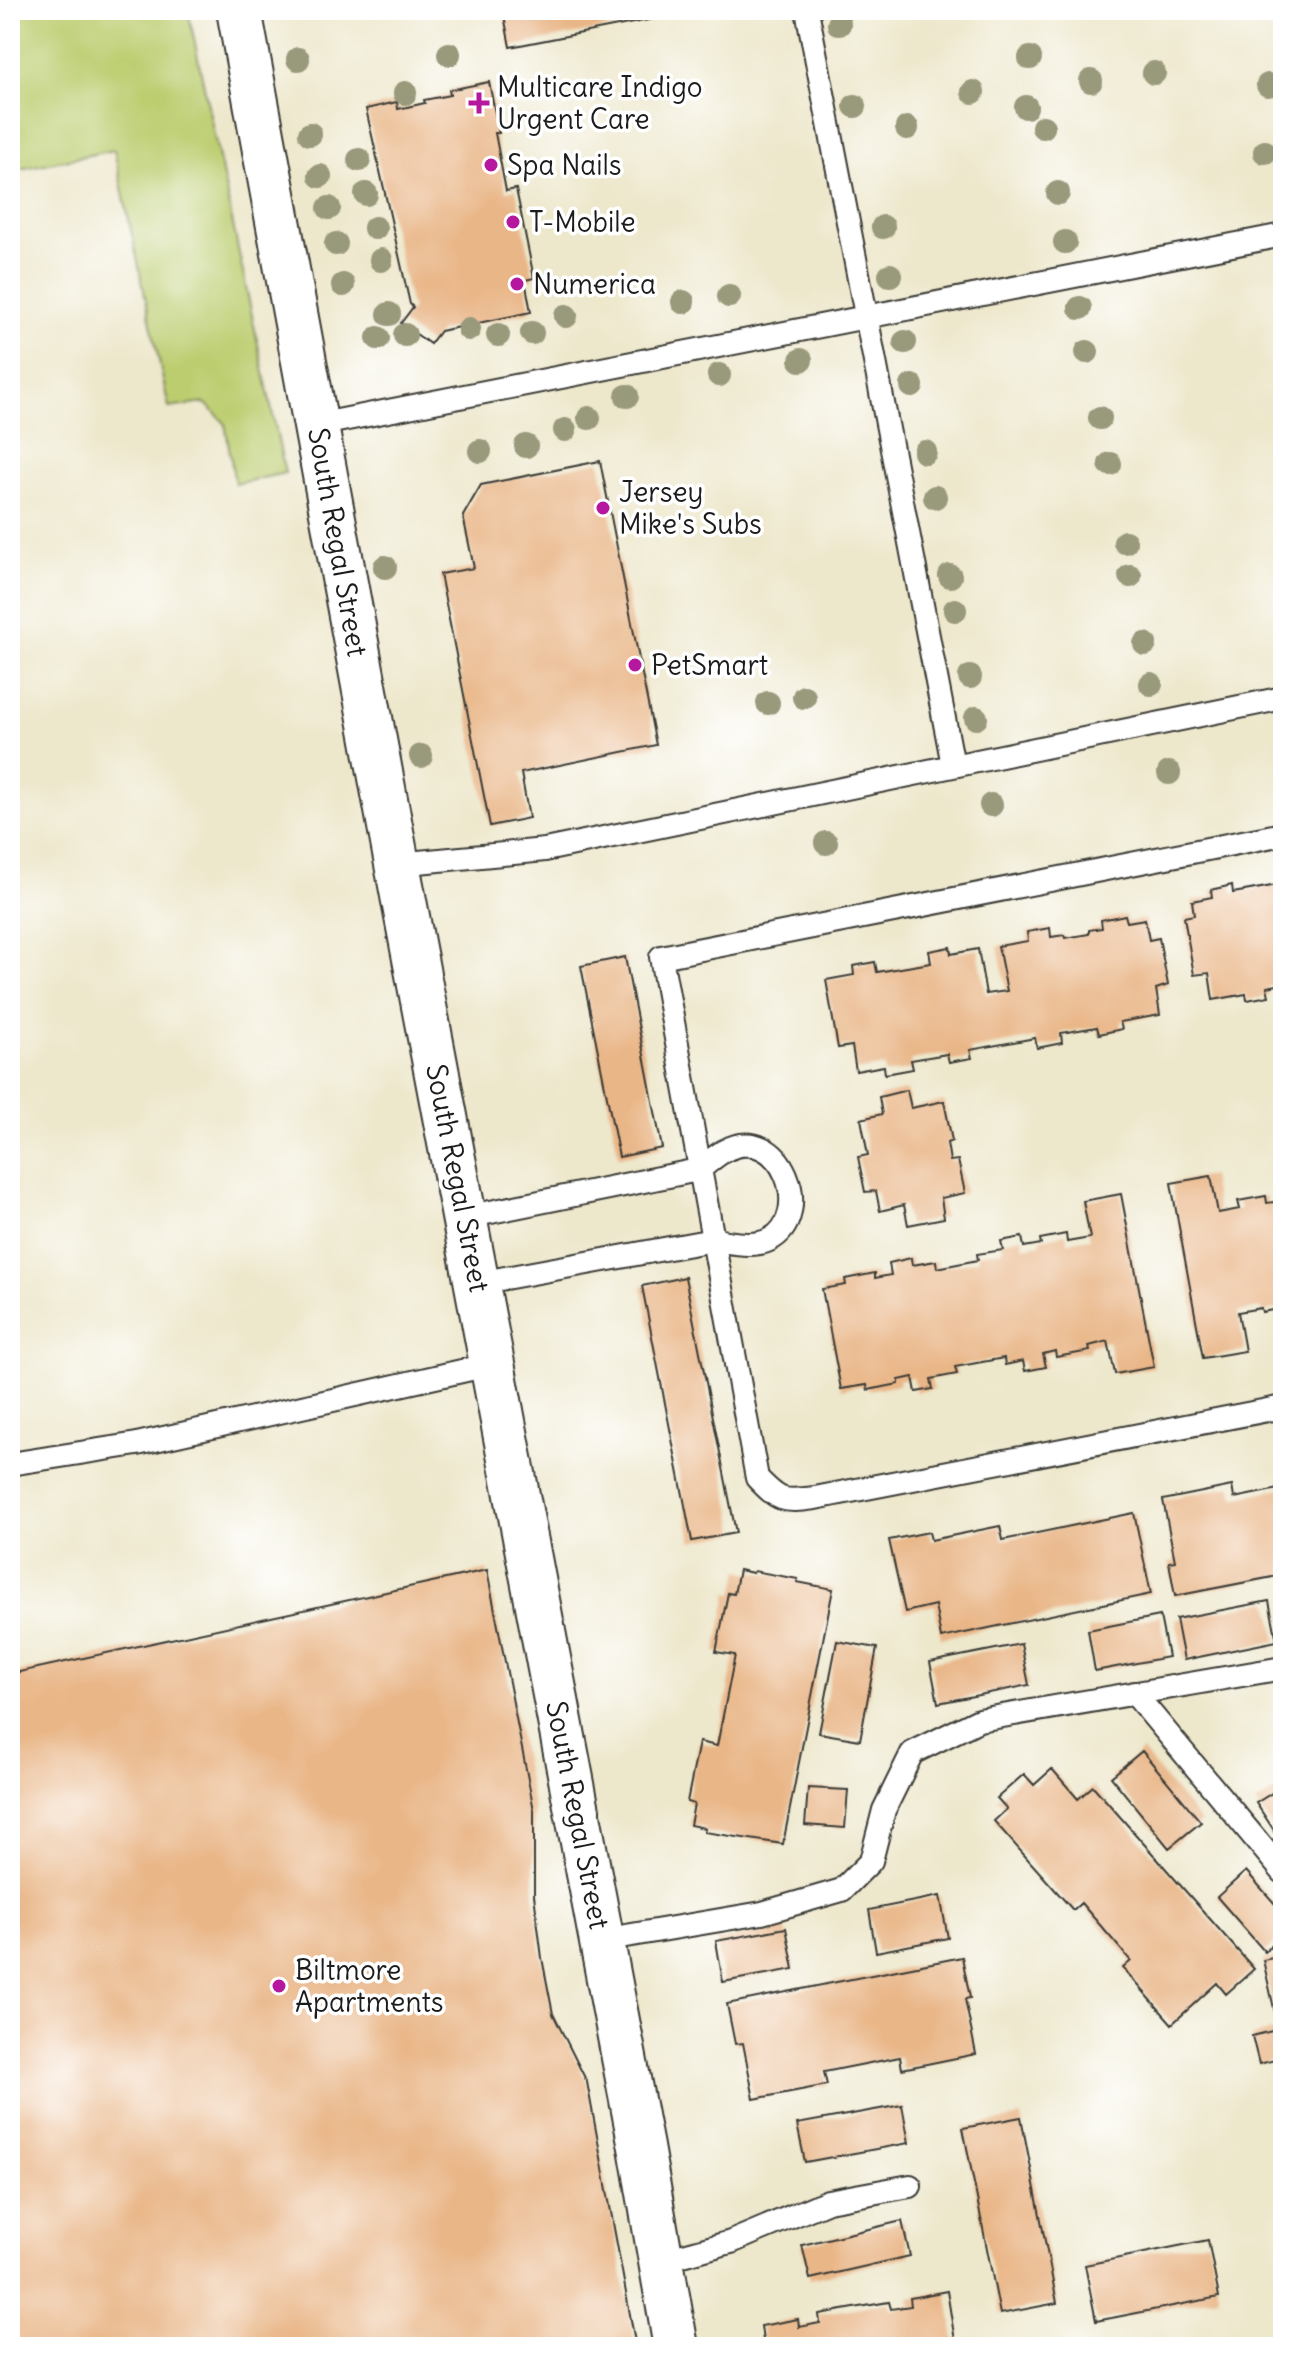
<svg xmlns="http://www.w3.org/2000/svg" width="1293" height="2357" font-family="Delius,sans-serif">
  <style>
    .green { fill: #bccd70; stroke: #6c7446; stroke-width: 2 }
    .building { fill: #e9b687 }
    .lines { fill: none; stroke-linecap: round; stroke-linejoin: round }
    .service-casing { stroke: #3b3a36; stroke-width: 26 }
    .secondary-casing { stroke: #3b3a36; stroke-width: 48 }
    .service { stroke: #fff; stroke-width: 22 }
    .secondary { stroke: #fff; stroke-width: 44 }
    .tree { fill: #99997b }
    .poi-dot { fill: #b5179e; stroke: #fff; stroke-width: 3 }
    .labels { text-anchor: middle; stroke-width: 7; stroke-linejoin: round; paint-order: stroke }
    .poi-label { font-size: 28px; fill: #1c1c1c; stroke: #fff; text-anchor: start }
    .street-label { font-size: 28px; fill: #1c1c1c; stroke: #fff }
  </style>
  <rect width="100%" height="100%" fill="#fff"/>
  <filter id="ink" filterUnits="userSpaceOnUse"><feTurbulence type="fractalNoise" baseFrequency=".0125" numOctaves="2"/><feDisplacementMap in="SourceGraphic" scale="16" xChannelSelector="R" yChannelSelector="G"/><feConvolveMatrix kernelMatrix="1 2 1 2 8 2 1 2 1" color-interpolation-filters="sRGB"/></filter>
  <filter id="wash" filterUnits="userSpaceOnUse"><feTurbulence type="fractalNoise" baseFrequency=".006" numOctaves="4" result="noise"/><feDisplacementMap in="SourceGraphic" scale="32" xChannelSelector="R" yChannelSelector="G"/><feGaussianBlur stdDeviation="1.8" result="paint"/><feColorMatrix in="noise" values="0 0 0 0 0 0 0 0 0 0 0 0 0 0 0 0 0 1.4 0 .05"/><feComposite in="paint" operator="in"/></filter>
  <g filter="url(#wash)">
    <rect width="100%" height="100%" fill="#ede7cb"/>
    <path class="green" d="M10 10H188L285 473 235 484 225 423 205 403 169 408 114 150 10 171Z"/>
    <g id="blocks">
      <path class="building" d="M503 10H695V11L510 47Z
        M489 82 499 133H495L506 191 516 189 534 278 525 280 531 312 440 331 430 344 401 323 413 307 410 304 366 109 397 102 398 109 425 103 424 100 450 95 449 90Z
        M600 461 656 745 521 773 529 818 490 826 440 574 474 568 463 516 481 485Z
        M1283 884V984L1267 987 1269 996 1247 1000 1246 994 1213 1000 1209 973 1194 975 1184 917 1194 915 1192 901 1212 897 1211 890 1232 885 1233 893Z
        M1125 915 1127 922 1145 919 1149 940 1159 938 1168 985 1156 989 1160 1015 1120 1022 1122 1029 1099 1034 1097 1027 1061 1033 1062 1043 1037 1048 1035 1038 970 1050 972 1058 949 1062 947 1054 911 1060 913 1069 885 1074 884 1066 856 1071 852 1046 838 1048 826 980 854 975 853 966 875 962 877 972 931 963 929 951 950 947 951 954 978 949 986 994 1007 991 998 946 1028 941 1027 932 1050 928 1051 937 1064 935 1065 938 1089 934V930L1102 928 1101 920Z
        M625 957 662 1148 619 1157 581 966Z
        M907 1090 911 1108 944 1101 952 1141 947 1143 950 1161 958 1160 965 1193 941 1198 944 1218 908 1225 904 1205 880 1211 876 1191 865 1192 858 1157 868 1155 861 1119 882 1114 879 1097Z
        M1211 1176 1218 1213 1240 1209 1238 1201 1266 1196 1267 1203 1283 1201V1308L1262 1312 1261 1308 1238 1312 1245 1351 1203 1358 1171 1183Z
        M1121 1194 1154 1367 1115 1374 1108 1341 1089 1346 1090 1351 1056 1357 1055 1351 1043 1354 1046 1367 1025 1371 1023 1361 1005 1365 1004 1358 955 1367 957 1374 931 1379 933 1389 916 1392 913 1377 899 1380V1384L868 1390 867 1385 841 1389 822 1289 846 1285 845 1279 875 1273V1278L891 1275 889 1263 911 1258 912 1265 936 1261 937 1268 978 1260 977 1254 1003 1250 1001 1241 1022 1237 1024 1247 1041 1244 1040 1239 1066 1234 1067 1242 1090 1238 1083 1201Z
        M685 1277 736 1533 692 1541 642 1286Z
        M1232 1486 1234 1498 1283 1488V1575L1175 1596 1169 1562 1175 1561 1163 1500Z
        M1134 1513 1151 1594 941 1638 935 1605 905 1612 889 1540 929 1532 931 1540 1000 1526 1003 1540Z
        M487 1570 534 1810V1895L542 1958 553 2014 587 2082 636 2347H10V1674Z
        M739 1570 753 1573 754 1571 798 1579 797 1582 833 1589 783 1844 704 1832 705 1828 690 1825 694 1804 687 1802 699 1742 717 1746 735 1655 716 1652 728 1593 734 1594Z
        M1269 1601 1277 1641 1184 1660 1176 1619Z
        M1160 1616 1168 1657 1095 1671 1088 1630Z
        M837 1641 877 1648 860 1740 819 1733Z
        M1021 1644 1029 1685 938 1703 930 1662Z
        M1142 1751 1201 1822 1169 1848 1111 1777Z
        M1052 1769 1078 1799 1093 1786 1254 1969 1226 1994 1217 1983 1172 2024 1123 1968 1131 1961 1081 1903 1073 1910 994 1821 1007 1809 997 1798 1024 1774 1034 1785Z
        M1283 1786V1844L1256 1803Z
        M808 1788 848 1790 845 1828 805 1825Z
        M1246 1871 1283 1913V1935L1265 1952 1217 1897Z
        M940 1896 948 1938 876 1952 869 1910Z
        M786 1928 794 1969 723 1982 716 1941Z
        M1283 1956V2012L1275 2013 1263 1960Z
        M962 1957 970 1998 965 1999 976 2054 902 2069 900 2057 824 2072 827 2085 754 2099 743 2043 735 2044 727 2004Z
        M1280 2029 1283 2058 1259 2064 1252 2036Z
        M902 2105 909 2143 805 2162 797 2124Z
        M1021 2117 1057 2303 1000 2314 963 2128Z
        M902 2221 910 2256 810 2279 802 2245Z
        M1208 2240 1219 2297 1096 2321 1085 2265Z
        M947 2291 956 2347H764L761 2326 798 2319 799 2327 820 2323 819 2314 889 2302 891 2309 911 2306 910 2298Z"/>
    </g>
  </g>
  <g filter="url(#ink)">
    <use href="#blocks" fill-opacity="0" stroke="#3b3a36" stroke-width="2"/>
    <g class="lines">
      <defs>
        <path id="service" d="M807 10 953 765
          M317 425 1283 235
          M1283 834 661 957 757 1478C780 1502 783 1502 815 1498L1283 1407
          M397 864 545 850 1283 698
          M466 1217 698 1170C707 1164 715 1156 724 1151 782 1119 816 1217 769 1240 752 1248 731 1242 713 1240L478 1283
          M10 1464 137 1444 493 1364
          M1134 1693 1283 1872
          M602 1940 762 1913 842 1890 871 1861 884 1810 912 1753 979 1720 1283 1668
          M661 2261 731 2242 828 2201 910 2186"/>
        <path id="secondary" d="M239 10 397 864 641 2147 676 2347"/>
      </defs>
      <use href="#service" class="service-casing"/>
      <use href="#secondary" class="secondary-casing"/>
      <use href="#service" class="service"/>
      <use href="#secondary" class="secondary"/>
    </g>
    <g class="tree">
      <circle cx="839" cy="24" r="12"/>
      <circle cx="449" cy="54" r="12"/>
      <circle cx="1030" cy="58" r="12"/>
      <circle cx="298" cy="59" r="12"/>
      <circle cx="1154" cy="73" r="12"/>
      <circle cx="1091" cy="81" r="12"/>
      <circle cx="1268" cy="85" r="12"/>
      <circle cx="973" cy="92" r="12"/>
      <circle cx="405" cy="93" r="12"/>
      <circle cx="855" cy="106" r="12"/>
      <circle cx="1026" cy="107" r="12"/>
      <circle cx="1043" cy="127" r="12"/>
      <circle cx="907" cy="128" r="12"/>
      <circle cx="310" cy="134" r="12"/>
      <circle cx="1265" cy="152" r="12"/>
      <circle cx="359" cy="160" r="12"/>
      <circle cx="320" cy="176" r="12"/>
      <circle cx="1058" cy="193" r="12"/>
      <circle cx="366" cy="194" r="12"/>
      <circle cx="329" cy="208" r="12"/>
      <circle cx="883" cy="227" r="12"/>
      <circle cx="375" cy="228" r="12"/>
      <circle cx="1065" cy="242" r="12"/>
      <circle cx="336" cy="244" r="12"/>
      <circle cx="381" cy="260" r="12"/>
      <circle cx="890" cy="275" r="12"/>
      <circle cx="343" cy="285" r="12"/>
      <circle cx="729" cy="296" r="12"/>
      <circle cx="683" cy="302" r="12"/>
      <circle cx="1080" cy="308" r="12"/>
      <circle cx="389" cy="314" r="12"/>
      <circle cx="566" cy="316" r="12"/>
      <circle cx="469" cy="329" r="12"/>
      <circle cx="532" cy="333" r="12"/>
      <circle cx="405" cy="335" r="12"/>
      <circle cx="498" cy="335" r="12"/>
      <circle cx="378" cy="338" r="12"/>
      <circle cx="905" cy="342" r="12"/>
      <circle cx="1087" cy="352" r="12"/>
      <circle cx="801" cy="360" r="12"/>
      <circle cx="719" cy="375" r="12"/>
      <circle cx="912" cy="386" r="12"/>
      <circle cx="627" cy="396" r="12"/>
      <circle cx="589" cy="418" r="12"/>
      <circle cx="1100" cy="418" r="12"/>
      <circle cx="565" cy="430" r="12"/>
      <circle cx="526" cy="446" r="12"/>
      <circle cx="480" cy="451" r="12"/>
      <circle cx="925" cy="452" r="12"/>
      <circle cx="1110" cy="464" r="12"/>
      <circle cx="935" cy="497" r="12"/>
      <circle cx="1125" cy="542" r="12"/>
      <circle cx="385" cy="567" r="12"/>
      <circle cx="950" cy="576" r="12"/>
      <circle cx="1130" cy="576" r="12"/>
      <circle cx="955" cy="610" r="12"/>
      <circle cx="1145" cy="644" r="12"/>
      <circle cx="970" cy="677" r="12"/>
      <circle cx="1151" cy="684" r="12"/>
      <circle cx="804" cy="697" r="12"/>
      <circle cx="768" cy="703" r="12"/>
      <circle cx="976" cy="718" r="12"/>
      <circle cx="421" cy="756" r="12"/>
      <circle cx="1169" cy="773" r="12"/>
      <circle cx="991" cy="805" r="12"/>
      <circle cx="826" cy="843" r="12"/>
    </g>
  </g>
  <g class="poi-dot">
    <path d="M475 91h8v8h8v8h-8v8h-8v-8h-8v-8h8z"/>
    <circle cx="491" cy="165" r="8"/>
    <circle cx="513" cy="222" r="8"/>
    <circle cx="517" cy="284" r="8"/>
    <circle cx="603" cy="508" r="8"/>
    <circle cx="635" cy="665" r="8"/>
    <circle cx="279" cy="1986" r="8"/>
  </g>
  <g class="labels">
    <g class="poi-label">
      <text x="497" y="97">Multicare Indigo<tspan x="497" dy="32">Urgent Care</tspan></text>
      <text x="507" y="175">Spa Nails</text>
      <text x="529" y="232">T-Mobile</text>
      <text x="533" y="294">Numerica</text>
      <text x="619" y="502">Jersey<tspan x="619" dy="32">Mike's Subs</tspan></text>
      <text x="651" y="675">PetSmart</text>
      <text x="295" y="1980">Biltmore<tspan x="295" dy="32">Apartments</tspan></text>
    </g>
    <g class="street-label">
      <text transform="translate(338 542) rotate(80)" y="10">South Regal Street</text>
      <text transform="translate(458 1178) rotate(79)" y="10">South Regal Street</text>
      <text transform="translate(578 1815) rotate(79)" y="10">South Regal Street</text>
    </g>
  </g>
  <rect width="1293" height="2357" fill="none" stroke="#fff" stroke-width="40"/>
</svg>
